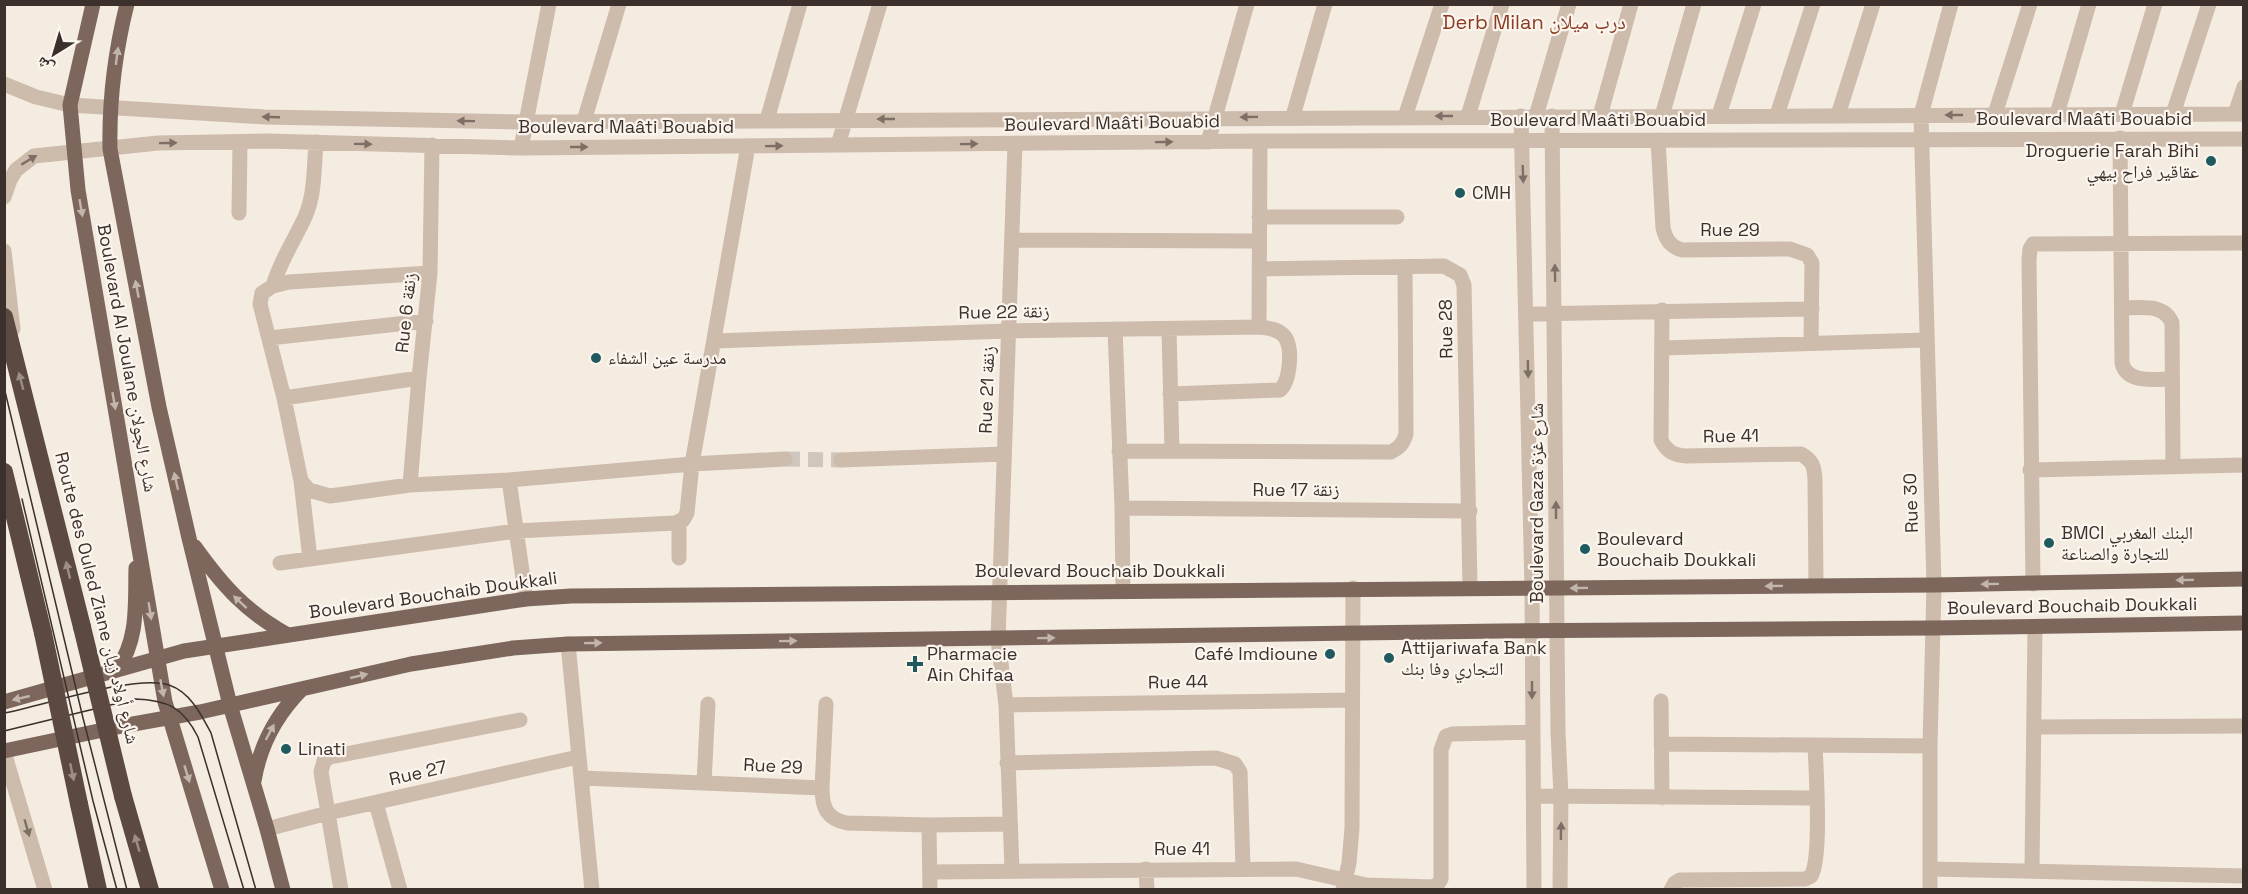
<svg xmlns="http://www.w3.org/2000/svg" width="2248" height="894" font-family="'Space Grotesk','Noto Naskh Arabic',sans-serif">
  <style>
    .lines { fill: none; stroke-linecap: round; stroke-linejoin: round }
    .minor-tunnel { stroke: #cfc6bd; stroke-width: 15; stroke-dasharray: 15 8; stroke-linecap: butt }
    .minor { stroke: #cdbbac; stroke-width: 15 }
    .major { stroke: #7d675c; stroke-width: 15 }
    .highway { stroke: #5c4a42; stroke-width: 18 }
    .tram { stroke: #3b302b; stroke-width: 1.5 }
    .highway-bridge { stroke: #5c4a42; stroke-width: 18 }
    .oneway { fill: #c2b5ac }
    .oneway2 { fill: #7d6f65 }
    .oneway3 { fill: #9c8e87 }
    .poi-dot { fill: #1f5a5e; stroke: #fbf5ee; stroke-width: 2 }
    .labels { text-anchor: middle; stroke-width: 4.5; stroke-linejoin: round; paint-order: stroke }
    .street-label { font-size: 18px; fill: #3b302b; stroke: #fbf5ee }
    .poi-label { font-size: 18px; fill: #3b302b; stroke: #fbf5ee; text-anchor: start }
    .neighbourhood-label { font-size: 20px; fill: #8c3b22; stroke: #fbf5ee }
  </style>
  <rect width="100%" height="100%" fill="#f4ebe1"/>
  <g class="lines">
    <path class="minor-tunnel" d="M785 459 841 460"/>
    <path class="minor" d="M4 84 36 97 70 105 265 117 525 122 2244 114
      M1995 114 2030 4
      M2057 114 2089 4
      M2122 114 2155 4
      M2173 114 2209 4
      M2235 114 2244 87
      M1719 115 1754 4
      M1777 115 1813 4
      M1838 115 1873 4
      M1293 116 1325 4
      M1468 116 1502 4
      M1521 116 1532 588 1534 890
      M1536 116 1569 4
      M1552 116 1558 732 1561 796 1560 890
      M1600 116 1631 4
      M1662 116 1694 4
      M1405 117 1442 4
      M767 120 800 4
      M584 121 619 4
      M2120 138 2122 363C2127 384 2154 379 2172 379
      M1658 140 1663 228C1666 240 1670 246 1682 250L1790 249 1807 255 1812 263 1811 342
      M1208 142 1247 4
      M838 145 880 4
      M521 148 549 4
      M4 197 10 180 16 170 34 156 158 143 268 141 521 148 1260 141 2244 139
      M239 213 240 142
      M1259 217H1397
      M1012 240 1259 241
      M4 251 13 329
      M1259 269 1444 266 1460 275 1464 285 1470 587
      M273 286C280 261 294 241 305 217 315 195 314 167 316 142
      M2122 308C2140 308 2164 303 2172 323L2173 467
      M1662 310 1661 440C1667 452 1674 455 1686 456L1801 454C1813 461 1814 466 1815 479L1816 585
      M1527 314 1812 309
      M1259 327 1260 141
      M1115 329 1122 508 1123 591
      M1169 329 1172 451
      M269 338 426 321
      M714 341 1008 331 1259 327C1268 328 1279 329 1285 337 1293 349 1290 381 1280 390L1170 394
      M1663 348 1926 340
      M284 398 419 378
      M1119 451 1391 452C1400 447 1403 444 1406 434L1405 267
      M841 460 1004 454
      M2030 470 2244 465
      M509 480 526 599
      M301 481 309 490 330 496 410 485 509 480 692 464 785 459
      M410 485 419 378 430 273 432 145
      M1122 508 1470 511
      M679 521V558
      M310 559 301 481 284 398 260 304 262 293 273 286 289 282 430 273
      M280 563 516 531 675 523 683 520 687 513 692 464 748 146
      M2033 584 2029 260 2030 249 2033 244 2244 243
      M568 644 592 890
      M1661 701 1662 798
      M1006 705 1352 700
      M2034 727 2244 726
      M1661 744 1930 746
      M4 752 45 890
      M1007 763 1216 758 1235 764 1240 772 1243 868
      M582 778 822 788C822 808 827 819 847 823L929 825 1010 824
      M704 783 708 704
      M822 788 826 704
      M1534 796 1817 798
      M376 803 400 890
      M929 825 930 890
      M267 829 328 813 578 757
      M1146 869 1147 890
      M1930 869 2244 876
      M1012 870 1006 705 998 639 1015 144
      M2032 870 2035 627
      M930 872 1296 869 1366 885 1433 887 1438 884 1441 879V750L1446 736 1452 734 1532 732
      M341 890 321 772 324 761 330 757 520 720
      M1343 890 1349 863 1352 828 1353 588
      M1671 890 1675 883 1680 880 1805 879 1811 876C1822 858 1816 770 1815 745
      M1930 890V746L1934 585 1921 115 1951 4"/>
    <path class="major" d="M93 4 70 105 78 190 165 702 222 890
      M127 4C115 52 109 100 110 149L159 407 189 538 230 705 267 829 283 890
      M195 547C223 586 246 612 288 635
      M117 669C139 640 135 602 136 568
      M4 702 184 651 526 599 571 596 1934 585 2244 579
      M4 751 122 726 200 712 411 664 513 648 568 644 1501 631 1933 628 2244 623
      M254 781C260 745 276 715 302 689"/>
    <path class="highway" d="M4 317 82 627
      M4 472 43 633
      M123 796 150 890
      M79 804 98 890"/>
    <path class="tram" d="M4 387 83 718 127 890
      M22 499 93 801 117 890
      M4 713C43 706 134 674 169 685 190 692 201 714 211 733L256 890
      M4 731 135 699C167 700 183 707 198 737L244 890"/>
    <path class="highway-bridge" d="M82 627 123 796
      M43 633 79 804"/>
  </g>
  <defs><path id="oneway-solid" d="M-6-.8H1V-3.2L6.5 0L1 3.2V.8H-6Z" transform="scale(1.5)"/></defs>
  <g class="oneway">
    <use href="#oneway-solid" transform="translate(117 56) rotate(-82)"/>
    <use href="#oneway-solid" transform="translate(81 208) rotate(80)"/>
    <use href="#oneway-solid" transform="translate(137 289) rotate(-101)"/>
    <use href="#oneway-solid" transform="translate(114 401) rotate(80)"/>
    <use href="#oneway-solid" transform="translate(176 481) rotate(-103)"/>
    <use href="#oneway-solid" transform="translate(2185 580) rotate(179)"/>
    <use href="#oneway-solid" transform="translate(1990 584) rotate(179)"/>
    <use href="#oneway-solid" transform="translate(1774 586) rotate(179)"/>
    <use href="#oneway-solid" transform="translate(1579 588) rotate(179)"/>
    <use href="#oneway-solid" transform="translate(240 602) rotate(-137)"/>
    <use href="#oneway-solid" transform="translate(150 611) rotate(81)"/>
    <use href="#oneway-solid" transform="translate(1046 638) rotate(-1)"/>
    <use href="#oneway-solid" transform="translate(788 641) rotate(-1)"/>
    <use href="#oneway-solid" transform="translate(593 643) rotate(-1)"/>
    <use href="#oneway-solid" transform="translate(359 676) rotate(-13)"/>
    <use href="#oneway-solid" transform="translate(162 688) rotate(79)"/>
    <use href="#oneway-solid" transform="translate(21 698) rotate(167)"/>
    <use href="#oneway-solid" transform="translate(270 732) rotate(-62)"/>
    <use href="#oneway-solid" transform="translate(187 774) rotate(73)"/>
  </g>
  <g class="oneway2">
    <use href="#oneway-solid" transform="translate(1954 115) rotate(180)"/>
    <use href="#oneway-solid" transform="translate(1444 116) rotate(180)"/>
    <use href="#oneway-solid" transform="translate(271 117) rotate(-178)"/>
    <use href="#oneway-solid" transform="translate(1249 117) rotate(179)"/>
    <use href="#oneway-solid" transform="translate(886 119) rotate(180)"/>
    <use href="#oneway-solid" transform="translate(466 121) rotate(-179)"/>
    <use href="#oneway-solid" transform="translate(1164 142) rotate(-1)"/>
    <use href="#oneway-solid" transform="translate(168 143) rotate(-1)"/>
    <use href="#oneway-solid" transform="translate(363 144) rotate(1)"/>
    <use href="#oneway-solid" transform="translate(969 144) rotate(-1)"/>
    <use href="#oneway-solid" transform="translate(774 146) rotate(-1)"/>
    <use href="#oneway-solid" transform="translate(579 147)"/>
    <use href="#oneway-solid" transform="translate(29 160) rotate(-31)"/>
    <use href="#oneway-solid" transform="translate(1523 174) rotate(88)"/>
    <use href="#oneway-solid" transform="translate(1555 273) rotate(-91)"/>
    <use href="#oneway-solid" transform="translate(1528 369) rotate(89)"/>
    <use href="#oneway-solid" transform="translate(1556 510) rotate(-90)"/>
    <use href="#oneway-solid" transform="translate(1532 690) rotate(90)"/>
    <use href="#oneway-solid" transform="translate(27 828) rotate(74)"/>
    <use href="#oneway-solid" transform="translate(1561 831) rotate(-89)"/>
  </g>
  <g class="oneway3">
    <use href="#oneway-solid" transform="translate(21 381) rotate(-105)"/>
    <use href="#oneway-solid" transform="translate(68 570) rotate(-103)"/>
    <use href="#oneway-solid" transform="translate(72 772) rotate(78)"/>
    <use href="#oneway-solid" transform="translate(137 843) rotate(-106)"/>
  </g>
  <g class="poi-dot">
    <circle cx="2211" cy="161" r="6"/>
    <circle cx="1460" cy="193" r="6"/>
    <circle cx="596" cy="358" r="6"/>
    <circle cx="2049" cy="543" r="6"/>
    <circle cx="1585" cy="549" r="6"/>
    <circle cx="1330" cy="654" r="6"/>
    <circle cx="1389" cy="658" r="6"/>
    <path d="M912 655h6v6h6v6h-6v6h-6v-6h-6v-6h6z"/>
    <circle cx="286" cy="749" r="6"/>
  </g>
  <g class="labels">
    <g class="street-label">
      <text x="2084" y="125">Boulevard Maâti Bouabid</text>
      <text x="1598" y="126">Boulevard Maâti Bouabid</text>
      <text transform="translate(1112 123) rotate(-1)" y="6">Boulevard Maâti Bouabid</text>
      <text x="626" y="133">Boulevard Maâti Bouabid</text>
      <text x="1730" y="236">Rue 29</text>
      <text transform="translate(1004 312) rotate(-1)" y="6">Rue 22 زنقة</text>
      <text transform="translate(406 313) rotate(-84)" y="6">Rue 6 زنقة</text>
      <text transform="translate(1446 329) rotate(-91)" y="6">Rue 28</text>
      <text transform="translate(127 358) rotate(80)" y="6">Boulevard Al Joulane شارع الجولان</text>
      <text transform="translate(987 390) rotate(-88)" y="6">Rue 21 زنقة</text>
      <text transform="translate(1731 436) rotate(-1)" y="6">Rue 41</text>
      <text x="1296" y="496">Rue 17 زنقة</text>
      <text transform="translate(1537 503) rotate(-90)" y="6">Boulevard Gaza شارع غزة</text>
      <text transform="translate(1911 503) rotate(-92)" y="6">Rue 30</text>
      <text x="1100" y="577">Boulevard Bouchaib Doukkali</text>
      <text transform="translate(433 595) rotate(-8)" y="6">Boulevard Bouchaib Doukkali</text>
      <text transform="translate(97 598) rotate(76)" y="6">Route des Ouled Ziane شارع أولاد زيان</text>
      <text transform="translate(2072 606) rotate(-1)" y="6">Boulevard Bouchaib Doukkali</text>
      <text transform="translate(1178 682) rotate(-1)" y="6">Rue 44</text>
      <text transform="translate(773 766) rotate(3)" y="6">Rue 29</text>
      <text transform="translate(418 773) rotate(-13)" y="6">Rue 27</text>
      <text x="1182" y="855">Rue 41</text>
    </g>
    <g class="poi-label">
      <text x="2199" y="157" text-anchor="end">Droguerie Farah Bihi<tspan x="2199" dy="21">عقاقير فراح بيهي</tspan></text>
      <text x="1472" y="199">CMH</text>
      <text x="608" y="364">مدرسة عين الشفاء</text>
      <text x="2061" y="539">BMCI البنك المغربي<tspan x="2061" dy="21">للتجارة والصناعة</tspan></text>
      <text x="1597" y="545">Boulevard<tspan x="1597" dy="21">Bouchaib Doukkali</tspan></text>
      <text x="1401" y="654">Attijariwafa Bank<tspan x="1401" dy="21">التجاري وفا بنك</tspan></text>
      <text x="927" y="660">Pharmacie<tspan x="927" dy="21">Ain Chifaa</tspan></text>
      <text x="1318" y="660" text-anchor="end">Café Imdioune</text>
      <text x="298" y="755">Linati</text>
    </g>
    <g class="neighbourhood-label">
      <text x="1534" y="29">Derb Milan درب ميلان</text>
    </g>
  </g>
  <rect width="2248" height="894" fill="none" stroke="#3b302b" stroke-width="12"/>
  <g transform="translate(54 54) rotate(217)" stroke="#fbf5ee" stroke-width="4.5" paint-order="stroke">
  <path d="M0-4.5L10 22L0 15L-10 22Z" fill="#3b302b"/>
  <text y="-9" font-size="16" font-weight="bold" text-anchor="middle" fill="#3b302b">ش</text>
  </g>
</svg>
